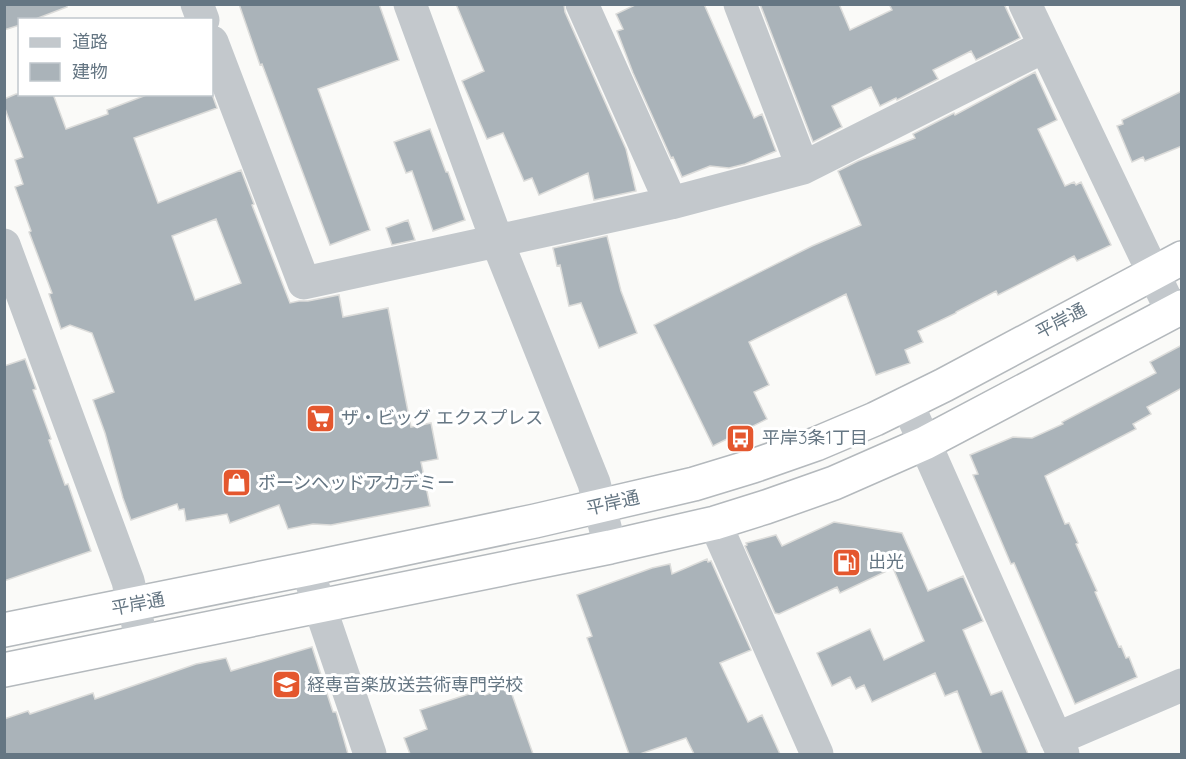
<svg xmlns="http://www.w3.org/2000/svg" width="1186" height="759" font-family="Quicksand,'Noto Sans JP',sans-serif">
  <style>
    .building { fill: #aab3b9; stroke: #dcdcda; stroke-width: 1.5; fill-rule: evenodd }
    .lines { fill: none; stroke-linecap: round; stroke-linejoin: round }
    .highway-casing { stroke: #b4b9bd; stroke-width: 36 }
    .minor { stroke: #c3c8cc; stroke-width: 33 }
    .highway { stroke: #fff; stroke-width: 33 }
    .labels { text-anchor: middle; stroke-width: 6; stroke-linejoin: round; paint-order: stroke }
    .street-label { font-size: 18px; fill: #657683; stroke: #fff }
    .poi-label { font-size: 18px; fill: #657683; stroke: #fff; text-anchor: start }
  </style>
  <rect width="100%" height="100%" fill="#fafaf8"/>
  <path class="building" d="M4 4H67V7L33 20H20V25L4 30Z
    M239 4H379L399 60 318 89 370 230 330 245 262 64 260 65Z
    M456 4H564L565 12 626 149 636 191 594 200 588 173 539 195 532 178 524 181 503 133 487 139 462 81 484 71Z
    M637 4H704L754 118 762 114 776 151 745 164 729 168 710 166 682 177 673 157 671 158 633 73 617 31 623 29 616 14Z
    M760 4H839L850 30 892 10 889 4H1004L1020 38 976 60 971 51 933 70 938 79 897 100 896 98 880 106 871 87 832 106 842 127 813 142Z
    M1035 72 1057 120 1038 129 1065 186 1074 182 1076 185 1081 182 1111 245 1077 261 1074 256 998 295 996 291 956 312V313L918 331 923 342 905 350 910 363 876 375 846 294 749 342 769 385 754 392 767 419 713 446 654 325 812 246 861 225 838 171 858 161 915 138 913 134 954 113 955 115Z
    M1182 91V146L1145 161 1143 157 1132 162 1117 126 1123 124 1122 120Z
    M16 94H53L66 129 108 114 107 110 149 94H212L217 108 134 138 158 203 241 170 254 204 252 205 290 303 299 301H308L339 295 343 317 388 308 411 427 431 423 438 459 421 462 430 506 331 525 313 524 288 529 279 505 230 523 227 514 186 521 184 509 179 510 177 504 131 520 123 498 105 433 93 400 114 392 92 333 70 325 61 329 49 294 52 293 29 232 31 231 15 187 23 184 15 160 23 157 4 106V99ZM216 219 241 283 195 300 172 236Z
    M430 129 446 172H448L465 220 433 231 412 171 406 173 394 142Z
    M408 220 415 240 392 245 386 228Z
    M607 236 621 291 637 333 599 348 581 303 569 306 560 265 557 266 553 248Z
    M1182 345V388L1147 407 1151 414 1133 424 1136 429 1045 476 1065 524 1069 523 1078 543 1076 544 1097 591 1095 592 1119 647 1121 646 1126 658 1129 657 1137 677 1075 704 1014 563 1011 564 973 475 978 474 970 455 1013 437 1032 438 1063 424 1062 422 1156 373 1150 362Z
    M25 359 36 389 33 390 51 439 49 440 65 485 68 484 91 551 4 581V366Z
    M834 522 902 533 928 591 963 576 983 621 963 630 991 695 1002 691 1028 754H982L957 691 945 696 935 673 872 702 864 685 856 689 850 677 832 686 817 653 870 629 884 660 924 641 893 568 840 593 837 587 779 614 775 613 745 546 747 545 746 543 776 535 782 546Z
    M707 559 708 562 711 561 751 650 720 663 748 722 762 715 780 754H694L686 738 640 754H629L587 638 592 636 577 595 652 568 670 564 672 574Z
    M312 647 333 712H336L337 715 348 754H4V719L28 711 30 714 93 693 95 699 196 664 226 658 231 671Z
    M509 686 533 754H410L404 738 427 729 420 710 484 689 485 695Z"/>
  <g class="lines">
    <defs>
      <path id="highway" d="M4 630 307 569 535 521 694 484 753 466 816 444 875 419 944 385 1182 258
        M4 670 610 547 715 523 766 507 834 483 925 443 1182 307"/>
    </defs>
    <use href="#highway" class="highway-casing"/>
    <path class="minor" d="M197 4 203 20
      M410 4 497 241 594 483 610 547
      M582 4 671 203
      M740 4 803 168
      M1025 4 1172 312
      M212 42 304 283 671 203 803 168 1045 46
      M4 245 128 581 142 642
      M907 403 1063 754
      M715 523 817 754
      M307 569 370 754
      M1056 739 1182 685"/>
    <use href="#highway" class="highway"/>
  </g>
  <defs>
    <symbol id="supermarket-square" viewBox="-11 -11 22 22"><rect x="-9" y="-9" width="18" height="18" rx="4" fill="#e4572e" stroke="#fff"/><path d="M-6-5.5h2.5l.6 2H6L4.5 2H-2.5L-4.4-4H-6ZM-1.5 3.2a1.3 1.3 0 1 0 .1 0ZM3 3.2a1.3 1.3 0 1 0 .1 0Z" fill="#fff"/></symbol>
    <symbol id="bus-square" viewBox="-11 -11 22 22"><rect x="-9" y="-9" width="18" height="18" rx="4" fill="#e4572e" stroke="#fff"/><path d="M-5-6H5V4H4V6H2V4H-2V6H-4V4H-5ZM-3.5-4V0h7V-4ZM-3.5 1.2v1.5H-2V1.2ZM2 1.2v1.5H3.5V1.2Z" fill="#fff"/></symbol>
    <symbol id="shop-square" viewBox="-11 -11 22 22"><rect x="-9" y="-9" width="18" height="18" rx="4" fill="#e4572e" stroke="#fff"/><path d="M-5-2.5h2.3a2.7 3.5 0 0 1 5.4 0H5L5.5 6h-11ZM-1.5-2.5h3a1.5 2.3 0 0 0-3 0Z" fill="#fff"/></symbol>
    <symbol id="fuel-square" viewBox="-11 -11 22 22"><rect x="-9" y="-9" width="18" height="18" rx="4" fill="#e4572e" stroke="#fff"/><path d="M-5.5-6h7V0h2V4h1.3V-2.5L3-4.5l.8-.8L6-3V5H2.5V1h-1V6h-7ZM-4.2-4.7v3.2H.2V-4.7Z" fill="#fff"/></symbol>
    <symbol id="university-square" viewBox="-11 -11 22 22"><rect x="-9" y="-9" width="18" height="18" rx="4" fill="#e4572e" stroke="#fff"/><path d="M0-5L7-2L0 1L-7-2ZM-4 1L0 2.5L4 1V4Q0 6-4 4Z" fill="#fff"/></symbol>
  </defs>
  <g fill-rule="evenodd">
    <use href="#supermarket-square" x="304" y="402" width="33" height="33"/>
    <use href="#bus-square" x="724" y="422" width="33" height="33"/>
    <use href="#shop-square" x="220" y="466" width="33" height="33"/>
    <use href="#fuel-square" x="830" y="546" width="33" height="33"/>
    <use href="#university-square" x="270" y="668" width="33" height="33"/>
  </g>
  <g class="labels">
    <g class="street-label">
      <text transform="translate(1061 321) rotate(-28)" y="6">平岸通</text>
      <text transform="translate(613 503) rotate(-13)" y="6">平岸通</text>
      <text transform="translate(138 604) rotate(-11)" y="6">平岸通</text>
    </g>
    <g class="poi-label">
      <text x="341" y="424">ザ・ビッグ エクスプレス</text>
      <text x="762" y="444">平岸3条1丁目</text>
      <text x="258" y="489">ボーンヘッドアカデミー</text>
      <text x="868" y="568">出光</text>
      <text x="307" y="691">経専音楽放送芸術専門学校</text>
    </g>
  </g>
  <rect width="1186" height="759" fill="none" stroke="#657683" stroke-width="12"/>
  <rect x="18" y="18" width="195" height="78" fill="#ffffff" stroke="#c1c8cd" stroke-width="1.5"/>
  <rect x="30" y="38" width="30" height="9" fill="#c3c8cc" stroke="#c1c8cd" stroke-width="1.5"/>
  <text x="72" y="48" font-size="18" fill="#657683">道路</text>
  <rect x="30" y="63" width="30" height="18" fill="#aab3b9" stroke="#c1c8cd" stroke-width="1.5"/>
  <text x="72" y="78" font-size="18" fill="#657683">建物</text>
</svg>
